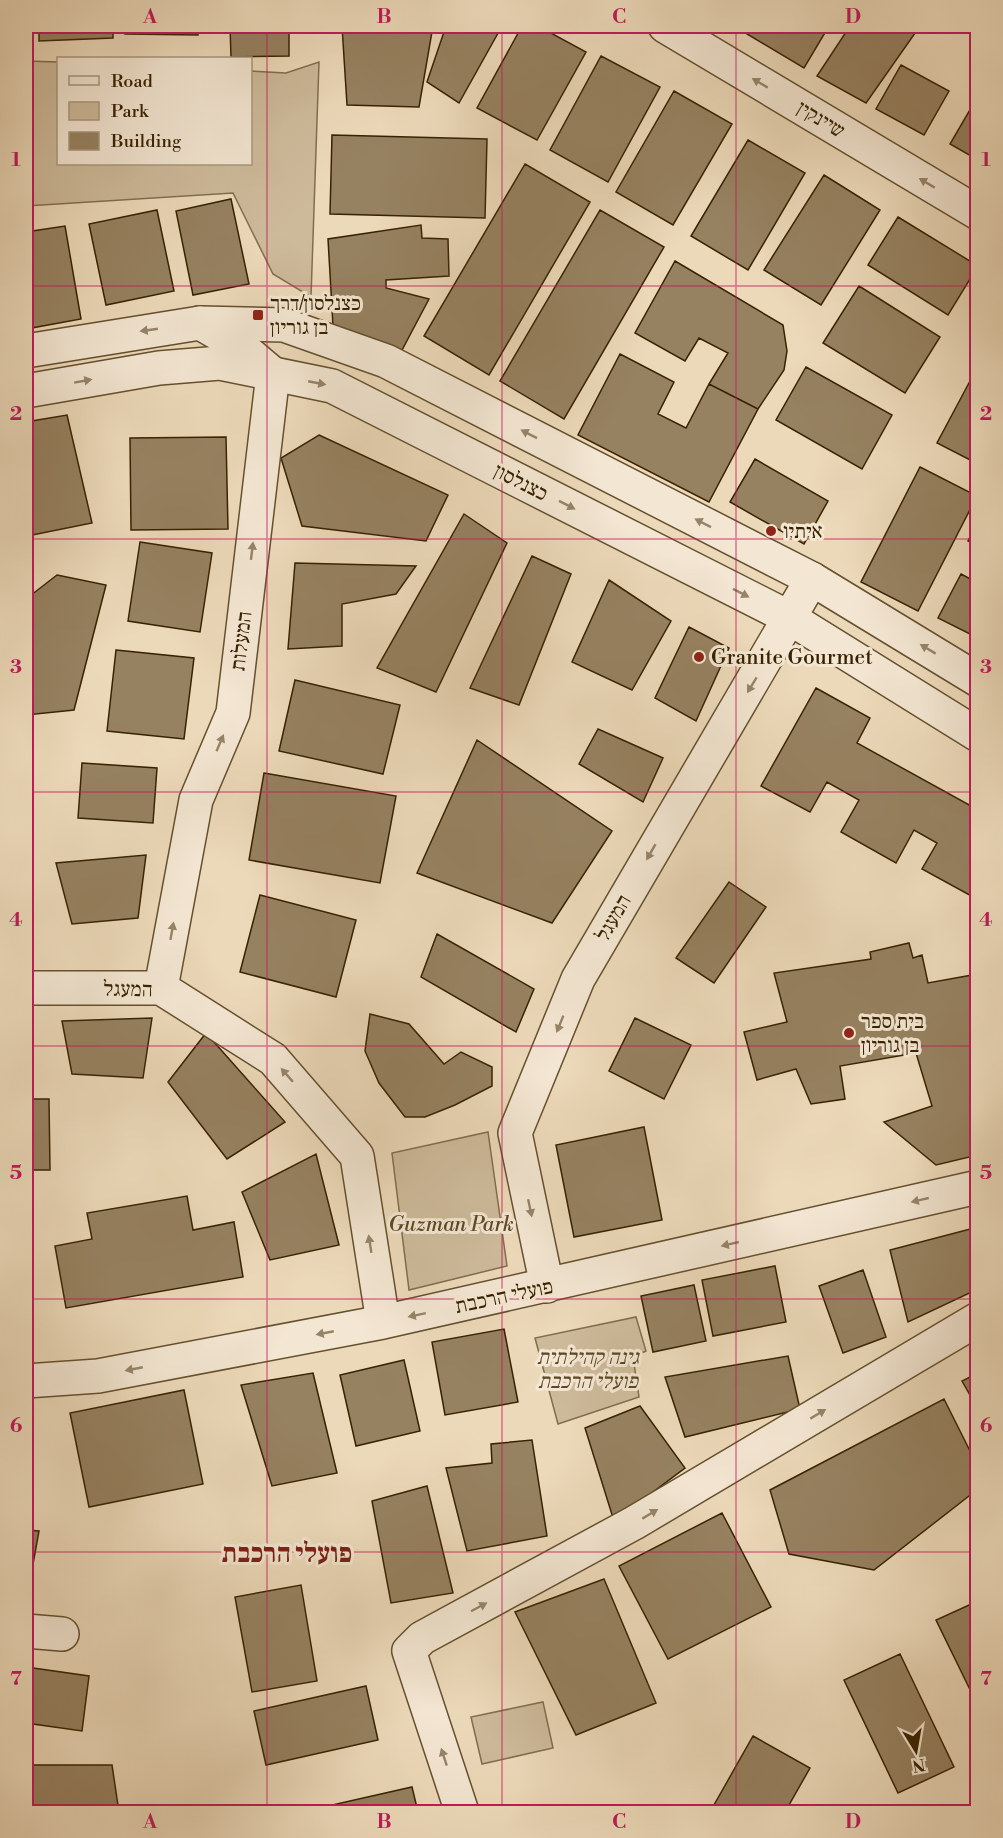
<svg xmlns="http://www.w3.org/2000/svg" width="1003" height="1838" font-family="'Libre Bodoni','Frank Ruhl Libre',serif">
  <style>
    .green { fill: #cdba9a; stroke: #826e4d; stroke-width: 1.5 }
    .building { fill: #968160; stroke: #382200; stroke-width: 1.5 }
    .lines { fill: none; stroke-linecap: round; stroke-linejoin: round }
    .minor-casing { stroke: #65502e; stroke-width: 36 }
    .tertiary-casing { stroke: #65502e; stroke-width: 36 }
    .minor { stroke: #f3e6d2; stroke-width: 33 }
    .tertiary { stroke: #f3e6d2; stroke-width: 33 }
    .oneway { fill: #968469 }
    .grid { fill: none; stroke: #c2185b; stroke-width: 1.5; stroke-opacity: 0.55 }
    .poi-dot { fill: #8f2418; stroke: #f3e6d2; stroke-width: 2 }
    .labels { text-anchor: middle; stroke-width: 6; stroke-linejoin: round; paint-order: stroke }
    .street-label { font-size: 21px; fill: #382200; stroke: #f3e6d2 }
    .poi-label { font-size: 21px; fill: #382200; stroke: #f3e6d2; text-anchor: start }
    .park-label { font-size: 21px; font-style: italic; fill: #5d4826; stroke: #f3e6d2 }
    .district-label { font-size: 27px; font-weight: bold; fill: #7a1f14; stroke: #f3e6d2 }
    .neatline { fill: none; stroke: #c2185b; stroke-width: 2 }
    .grid-label { font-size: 20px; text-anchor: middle; font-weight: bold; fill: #c2185b }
  </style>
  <rect width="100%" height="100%" fill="#ecd9b9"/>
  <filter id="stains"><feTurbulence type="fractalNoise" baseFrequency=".00333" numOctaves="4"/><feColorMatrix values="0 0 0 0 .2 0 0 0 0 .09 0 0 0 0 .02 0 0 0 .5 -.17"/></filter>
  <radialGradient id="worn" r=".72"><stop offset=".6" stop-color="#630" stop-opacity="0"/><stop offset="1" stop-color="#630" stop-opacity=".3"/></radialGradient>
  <path class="green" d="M26 61 58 62V164H250L251 71 286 73 319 62 311 297 273 274 233 193 26 206Z
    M488 1132 507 1266 409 1290 392 1153Z
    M636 1317 646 1351 633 1357 639 1397 558 1424 535 1338Z
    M543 1702 553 1748 482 1764 471 1717Z"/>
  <path class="building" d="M39 26H113V38L39 41Z
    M125 26H198V35L125 34Z
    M230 26H289V56L231 57Z
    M342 26H433L419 107 347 105Z
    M446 26H502L459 103 427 82Z
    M522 26H538L586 52 537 140 477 108Z
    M752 26H829L804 68 747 34Z
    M850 26H920L866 103 817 76Z
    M601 56 660 87 608 182 550 150Z
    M901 65 949 91 924 135 876 109Z
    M674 91 732 124 673 225 616 192Z
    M978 96V160L950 144Z
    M332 135 487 139 485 218 330 214Z
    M748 140 805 173 748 270 691 236Z
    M525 164 590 202 489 375 424 336Z
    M824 175 880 210 821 305 764 270Z
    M231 199 249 284 193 295 176 211Z
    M157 210 174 291 106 305 89 224Z
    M600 210 664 247 564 419 500 381Z
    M898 217 978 266 948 315 868 265Z
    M421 225 422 238 448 239 449 276 386 280V288L429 299 402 350 333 326 328 239Z
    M65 226 81 319 26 329V232Z
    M675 261 783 325 787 351 784 370 758 409 709 384 728 353 699 338 685 361 635 333Z
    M859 286 940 337 905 393 823 343Z
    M620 354 674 382 658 414 686 428 709 384 758 409 709 502 578 435Z
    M978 366V464L937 443Z
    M806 367 892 415 862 469 776 420Z
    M67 415 92 523 27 536 26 422Z
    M319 435 448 495 426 541 302 526 281 458Z
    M226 437 228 529 131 530 130 438Z
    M755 459 828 501 804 544 730 502Z
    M920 467 977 496 918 611 861 582Z
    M464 514 507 543 436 692 377 668Z
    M978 522V546L968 541Z
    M140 542 212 553 200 632 128 621Z
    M532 556 571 574 519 705 470 688Z
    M295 563 416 566 396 594 342 604V646L288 649Z
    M961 574 978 583V638L938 618Z
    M57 575 106 585 74 710 26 715V599Z
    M609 580 671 621 632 690 572 662Z
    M689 627 729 648 696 721 655 698Z
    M116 650 194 658 184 739 107 731Z
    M295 680 400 705 383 774 279 751Z
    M816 688 870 718 857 743 971 806 978 795 975 898 922 869 937 843 914 830 896 863 841 832 859 800 827 782 810 812 761 786Z
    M598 729 663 758 643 802 579 764Z
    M477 740 612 831 552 923 417 873Z
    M82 763 157 768 153 823 78 818Z
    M264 773 396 796 380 883 249 860Z
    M146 855 138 918 72 924 56 863Z
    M729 882 766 907 714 983 676 958Z
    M260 895 356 920 336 997 240 972Z
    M437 934 534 989 516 1032 421 977Z
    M909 943 913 958 922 955 928 983 978 974V1155L936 1165 884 1122 932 1106 916 1053 840 1066 845 1099 811 1104 796 1069 757 1080 744 1032 787 1022 774 973 871 959 870 952Z
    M370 1014 409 1024 444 1064 461 1052 492 1067V1086L455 1105 425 1117H405L379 1083 365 1051Z
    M152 1018 143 1078 72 1074 62 1021Z
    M635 1018 691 1045 664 1099 609 1071Z
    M206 1033 285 1122 227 1159 168 1082Z
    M26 1099H49L50 1170H26Z
    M644 1127 662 1220 574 1237 556 1145Z
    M316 1154 339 1245 270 1260 242 1192Z
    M187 1196 193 1230 234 1222 243 1277 66 1308 55 1246 92 1239 87 1213Z
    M978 1227V1289L908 1322 890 1250Z
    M775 1266 786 1322 713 1336 702 1280Z
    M863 1270 886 1337 843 1353 819 1286Z
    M694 1285 706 1341 653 1352 641 1296Z
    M504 1329 518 1402 445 1415 432 1342Z
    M788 1356 800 1409 685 1437 665 1377Z
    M404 1360 420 1431 356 1446 340 1375Z
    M313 1373 337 1473 272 1486 241 1385Z
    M978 1373V1409L962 1381Z
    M184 1390 203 1484 89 1507 70 1413Z
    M944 1399 978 1467V1489L874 1570 789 1554 770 1490Z
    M640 1406 685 1468 614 1521 585 1428Z
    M532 1440 547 1536 467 1551 446 1468 492 1463 491 1444Z
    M427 1486 453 1593 391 1603 372 1501Z
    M722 1513 771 1607 668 1659 619 1566Z
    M26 1530 39 1531 28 1592H26Z
    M604 1579 656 1703 576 1735 515 1612Z
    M301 1585 317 1681 252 1692 235 1597Z
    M978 1601V1706L936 1620Z
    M900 1654 954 1767 898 1793 844 1680Z
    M26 1667 89 1676 82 1731 26 1723Z
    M366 1686 378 1740 266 1765 254 1711Z
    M753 1736 810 1768 785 1812H710Z
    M26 1765H112L119 1812H26Z
    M412 1787 418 1812H333L332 1805Z"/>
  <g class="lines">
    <defs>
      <path id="minor" d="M665 26 978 213
        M26 988H161L273 1059 357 1156 383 1322
        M161 988 196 800 233 713 273 374 240 346 200 323
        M547 1286 515 1133 578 979 812 579
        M26 1381 98 1376 383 1322 978 1187
        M26 1631 62 1634
        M462 1812 409 1651 422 1638 634 1523 978 1319"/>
      <path id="tertiary" d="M26 351 200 323 284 325 386 361 812 579 978 680
        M26 391 159 368 220 363 332 386 788 617 978 735"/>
    </defs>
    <use href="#minor" class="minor-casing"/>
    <use href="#tertiary" class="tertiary-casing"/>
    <use href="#minor" class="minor"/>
    <use href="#tertiary" class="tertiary"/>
  </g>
  <defs><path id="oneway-solid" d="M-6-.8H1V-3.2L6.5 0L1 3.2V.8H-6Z" transform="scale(1.5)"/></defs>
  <g class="oneway">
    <use href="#oneway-solid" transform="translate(760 83) rotate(-149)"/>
    <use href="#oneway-solid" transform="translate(927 183) rotate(-149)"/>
    <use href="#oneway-solid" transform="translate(149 330) rotate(172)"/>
    <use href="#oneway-solid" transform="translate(83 381) rotate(-10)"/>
    <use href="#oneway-solid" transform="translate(317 383) rotate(11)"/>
    <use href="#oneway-solid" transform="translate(529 434) rotate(-153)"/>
    <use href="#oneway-solid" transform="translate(567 505) rotate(27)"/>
    <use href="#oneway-solid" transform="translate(703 523) rotate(-153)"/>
    <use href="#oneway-solid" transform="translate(252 551) rotate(-83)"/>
    <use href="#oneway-solid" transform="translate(741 593) rotate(27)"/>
    <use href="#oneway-solid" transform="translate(928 649) rotate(-149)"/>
    <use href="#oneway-solid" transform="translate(752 685) rotate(121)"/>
    <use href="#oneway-solid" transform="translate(220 743) rotate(-67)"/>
    <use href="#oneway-solid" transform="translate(651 852) rotate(120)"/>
    <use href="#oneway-solid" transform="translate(172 931) rotate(-80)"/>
    <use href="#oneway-solid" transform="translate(560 1024) rotate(112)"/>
    <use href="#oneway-solid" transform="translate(287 1075) rotate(-131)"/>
    <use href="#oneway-solid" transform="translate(920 1200) rotate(167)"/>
    <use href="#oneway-solid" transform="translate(530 1208) rotate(78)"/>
    <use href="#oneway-solid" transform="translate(370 1244) rotate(-99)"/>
    <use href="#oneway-solid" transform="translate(730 1244) rotate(167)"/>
    <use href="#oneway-solid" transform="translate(417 1315) rotate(168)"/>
    <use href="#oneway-solid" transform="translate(325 1333) rotate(169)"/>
    <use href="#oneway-solid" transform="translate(134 1369) rotate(169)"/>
    <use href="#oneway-solid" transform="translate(818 1414) rotate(-31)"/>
    <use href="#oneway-solid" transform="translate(650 1514) rotate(-31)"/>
    <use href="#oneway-solid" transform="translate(479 1607) rotate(-28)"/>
    <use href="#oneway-solid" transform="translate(444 1757) rotate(-108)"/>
  </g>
  <path class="grid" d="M267 26V1812M502 26V1812M736 26V1812M26 286H978M26 539H978M26 792H978M26 1046H978M26 1299H978M26 1552H978"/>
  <g class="poi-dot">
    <rect x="252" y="309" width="12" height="12" rx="3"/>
    <circle cx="771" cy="531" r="6"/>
    <circle cx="699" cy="657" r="6"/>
    <circle cx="849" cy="1033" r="6"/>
  </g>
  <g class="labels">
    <g class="street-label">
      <text transform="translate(821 119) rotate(31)" y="7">שיינקין</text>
      <text transform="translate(521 482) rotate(27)" y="7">כצנלסון</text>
      <text transform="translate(241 641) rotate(-83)" y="7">המעלות</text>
      <text transform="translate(613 918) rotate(-60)" y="7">המעגל</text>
      <text transform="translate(128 989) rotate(1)" y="7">המעגל</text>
      <text transform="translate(504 1296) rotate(-12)" y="7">פועלי הרכבת</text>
    </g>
    <g class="poi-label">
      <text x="270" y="310">כצנלסון/דרך<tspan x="270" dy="24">בן גוריון</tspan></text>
      <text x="783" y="538">איתיו</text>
      <text x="711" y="664">Granite Gourmet</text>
      <text x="861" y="1028">בית ספר<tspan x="861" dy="24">בן גוריון</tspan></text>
    </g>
    <g class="park-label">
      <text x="451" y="1231">Guzman Park</text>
      <text x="588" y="1364">גינה קהילתית<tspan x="588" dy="24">פועלי הרכבת</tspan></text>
    </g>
    <g class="district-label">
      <text x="287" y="1562">פועלי הרכבת</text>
    </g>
  </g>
  <rect width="1003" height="1838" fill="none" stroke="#ecd9b9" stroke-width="66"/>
  <rect x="57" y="57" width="195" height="108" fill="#f3e6d2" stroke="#a8987e" stroke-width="1.5"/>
  <rect x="69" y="76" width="30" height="9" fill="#f3e6d2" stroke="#a8987e" stroke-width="1.5"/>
  <text x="111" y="87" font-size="18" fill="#382200">Road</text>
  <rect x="69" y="102" width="30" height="18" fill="#cdba9a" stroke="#a8987e" stroke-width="1.5"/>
  <text x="111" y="117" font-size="18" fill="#382200">Park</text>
  <rect x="69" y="132" width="30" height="18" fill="#968160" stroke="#a8987e" stroke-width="1.5"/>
  <text x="111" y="147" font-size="18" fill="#382200">Building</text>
  <g transform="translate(916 1751) rotate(169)" stroke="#f3e6d2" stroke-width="4.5" paint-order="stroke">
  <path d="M0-4.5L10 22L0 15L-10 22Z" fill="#382200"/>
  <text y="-9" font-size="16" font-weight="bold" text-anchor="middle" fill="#382200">N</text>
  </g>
  <rect x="33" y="33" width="937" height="1772" class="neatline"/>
  <g class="grid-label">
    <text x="150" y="23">A</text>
    <text x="384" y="23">B</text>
    <text x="619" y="23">C</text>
    <text x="853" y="23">D</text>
    <text x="16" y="166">1</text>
    <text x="986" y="166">1</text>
    <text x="16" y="420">2</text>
    <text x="986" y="420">2</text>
    <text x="16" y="673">3</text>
    <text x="986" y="673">3</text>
    <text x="16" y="926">4</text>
    <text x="986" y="926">4</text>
    <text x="16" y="1179">5</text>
    <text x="986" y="1179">5</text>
    <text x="16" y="1432">6</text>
    <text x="986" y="1432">6</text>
    <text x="16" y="1685">7</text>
    <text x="986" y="1685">7</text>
    <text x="150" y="1828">A</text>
    <text x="384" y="1828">B</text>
    <text x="619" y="1828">C</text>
    <text x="853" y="1828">D</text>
  </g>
  <rect width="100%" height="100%" filter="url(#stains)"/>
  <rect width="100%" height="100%" fill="url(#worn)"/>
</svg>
